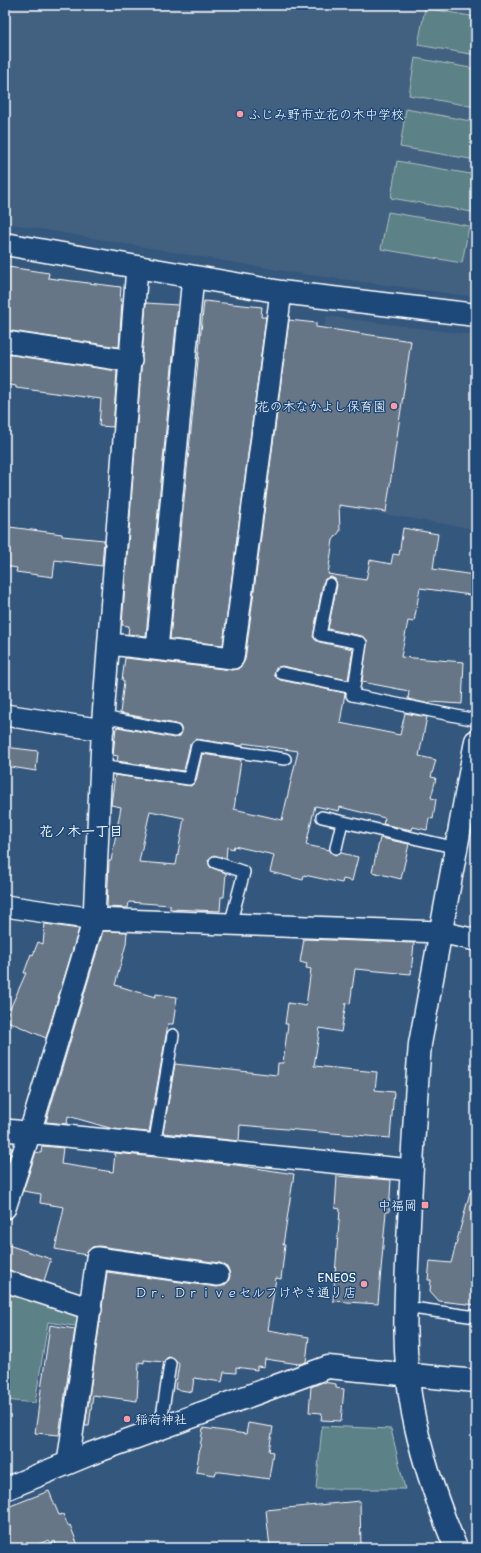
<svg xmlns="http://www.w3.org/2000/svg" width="481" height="1553" font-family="Pangolin,'Klee One',sans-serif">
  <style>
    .built { fill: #436080 }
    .green { fill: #5c8186; stroke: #aec0c2 }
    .building { fill: #667686; stroke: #fff; fill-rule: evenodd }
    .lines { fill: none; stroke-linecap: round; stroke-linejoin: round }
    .service-casing { stroke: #fff; stroke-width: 14 }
    .minor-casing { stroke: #fff; stroke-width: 24 }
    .tertiary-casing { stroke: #fff; stroke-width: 25 }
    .service { stroke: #1f4a7a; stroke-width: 11 }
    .minor { stroke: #1f4a7a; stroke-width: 21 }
    .tertiary { stroke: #1f4a7a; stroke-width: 22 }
    .poi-dot { fill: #ff9aa2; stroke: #1f4a7a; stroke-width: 1.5 }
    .labels { text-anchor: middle; stroke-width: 3; stroke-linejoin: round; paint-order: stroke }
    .poi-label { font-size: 13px; fill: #fff; stroke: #1f4a7a; text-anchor: end }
    .neighbourhood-label { font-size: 14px; font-weight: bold; fill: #fff; stroke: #1f4a7a }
  </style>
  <rect width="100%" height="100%" fill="#34577e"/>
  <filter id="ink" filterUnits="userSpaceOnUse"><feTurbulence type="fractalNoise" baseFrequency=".025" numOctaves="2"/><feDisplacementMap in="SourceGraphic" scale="8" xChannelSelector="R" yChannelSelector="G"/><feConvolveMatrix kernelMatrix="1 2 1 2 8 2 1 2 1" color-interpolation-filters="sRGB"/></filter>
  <g filter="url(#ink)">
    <path class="built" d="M5 5H476V297L295 273 5 223Z
      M326 316 473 335 476 340 475 529 297 500Z"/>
    <path class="green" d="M425 8 476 17V55L418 45Z
      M415 58 476 69V107L409 95Z
      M406 109 476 122V160L400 147Z
      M397 161 476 175V187L472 212 391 198Z
      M388 212 469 226 462 263 381 249Z
      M5 1288 83 1314 81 1327 48 1322 35 1403 5 1400Z
      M322 1426 391 1429 405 1489H316Z"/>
    <path class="building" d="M8 267 49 273 48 278 121 287 120 301H122L119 347 5 330V287Z
      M204 301 262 307 261 317H266L223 645 170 639Z
      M146 303 178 305 146 636 128 634 129 626 122 625Z
      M289 320 316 323V327L411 341 386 512 339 505 340 531 333 540 328 574 366 580 370 560 391 564 393 554 399 555 403 528 438 534 433 569 474 575 470 595 420 588 414 622 408 621 401 657 464 662 462 704 430 702V704L408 699 409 691 362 682 367 640 362 636 328 629 337 585 335 579 331 577 325 579 323 583 313 637 319 642 353 649 348 680 282 666 276 668 274 675 280 680 345 693 340 723 400 735 405 713 427 717 419 756 436 760 431 777 436 778 431 798 436 799 433 819 429 818 427 830 413 827 412 830 383 824 385 818 340 807 339 811 315 806 306 845 330 850 335 855 341 853 358 857 352 881 343 879 342 883 304 875 303 880 270 872 274 855 234 846 233 849 227 847 226 859 214 855 208 860 210 867 226 873 224 897H221L220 911 170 909V905L129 902 128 908 107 907 109 861H111L121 807 111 805 115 775 191 786 196 781 202 754 241 760 234 809 282 820 298 751 243 743V746L195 739 190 744 184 771 117 761 118 756 113 755 116 728 118 727 174 738 180 736 182 732 180 726 176 724 120 713 124 681 122 680 125 658 232 670 238 669 245 660ZM150 811 184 818 176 865 139 862Z
      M5 354 117 371 113 427 99 426 101 399 16 388V386L5 384Z
      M10 527 62 534V536L104 540 102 566 55 560 53 577 16 572 17 568 5 566V536H8Z
      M5 747 38 751 36 771 5 766Z
      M380 838 409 844 401 879 372 872Z
      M45 924 79 929 46 1038 5 1020 26 973H24L31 954 33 955 38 942 43 944Z
      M103 931 127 932 126 944 115 985 155 997 156 994 177 997 173 1024H168L149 1132 113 1129 68 1116 67 1124 46 1122Z
      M304 939 414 943 411 974 355 969 350 1004 346 1003 341 1032 320 1028 314 1066 377 1072 375 1090 394 1092 390 1138 240 1125 239 1141 163 1133 175 1064 277 1075 278 1063H283L288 1024H285L288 1003 306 1006 311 969 306 968 307 964 300 962Z
      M42 1146 63 1148 61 1164 113 1172 115 1153 236 1165 294 1174 283 1245H285L281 1279 276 1278 268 1330 309 1337 306 1362 299 1364 265 1359 264 1367 257 1366V1370L236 1367V1373L224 1372 222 1382 194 1378 192 1392 175 1389 179 1364 174 1358 168 1357 163 1362 144 1360V1363L139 1362 137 1401 93 1395 89 1426H85L107 1272 217 1287 223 1286 228 1282 230 1276 229 1271 226 1266 220 1263 99 1246 92 1247 86 1255 55 1249 64 1207 40 1203 41 1194 23 1191 36 1152 41 1153Z
      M5 1147 12 1148 5 1170Z
      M337 1176 391 1180 389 1212H386L378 1304 333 1301 340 1209 335 1208Z
      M470 1192 476 1193V1305L439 1301 430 1291 431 1280H428L430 1261 451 1263Z
      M5 1244 51 1259 44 1281 5 1269Z
      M50 1325 75 1329 59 1435 35 1433Z
      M323 1382 336 1384V1388L344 1389 341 1421 321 1420 322 1413 309 1412 311 1387Z
      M248 1423 273 1427 269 1451 273 1452 269 1479 221 1472H216L215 1475 196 1472 203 1428 246 1434Z
      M49 1491 59 1515 63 1514 68 1526 70 1525 79 1548H57L55 1541 51 1543 49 1540 28 1548H5V1508Z
      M360 1501 361 1548H270L266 1510Z"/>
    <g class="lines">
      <defs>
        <path id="service" d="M330 584 320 635 361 643 354 688
          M281 673 354 688 352 695 476 720
          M103 717 175 731
          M100 766 189 779 197 746 285 759
          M322 817 457 848
          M336 848 342 822
          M215 862 244 872 230 925
          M154 1146 173 1035
          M405 1307 476 1317
          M160 1429 170 1364"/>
        <path id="minor" d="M5 342 131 361
          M110 644 233 658 281 292
          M157 649 193 277
          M5 715 103 730
          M5 906 94 919 440 932 476 940
          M5 1130 412 1170
          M5 1208 30 1132 94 919 103 717 137 267
          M5 1281 91 1309
          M68 1463 97 1258 218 1275"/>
        <path id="tertiary" d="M5 244 281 292 476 315
          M5 1489 90 1454 328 1367 476 1381
          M456 1548C438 1505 422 1459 413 1413 401 1350 406 1286 409 1223 412 1163 415 1104 420 1044L476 741"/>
      </defs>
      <use href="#service" class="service-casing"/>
      <use href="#minor" class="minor-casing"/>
      <use href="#tertiary" class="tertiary-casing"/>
      <use href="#service" class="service"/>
      <use href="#minor" class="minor"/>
      <use href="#tertiary" class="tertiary"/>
    </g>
  </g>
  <g class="poi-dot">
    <circle cx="240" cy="114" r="4"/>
    <circle cx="394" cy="406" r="4"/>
    <rect x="421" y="1201" width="8" height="8" rx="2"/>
    <circle cx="364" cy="1284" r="4"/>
    <circle cx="127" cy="1419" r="4"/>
  </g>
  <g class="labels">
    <g class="poi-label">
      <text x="248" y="119" text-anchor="start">ふじみ野市立花の木中学校</text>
      <text x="386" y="411">花の木なかよし保育園</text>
      <text x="417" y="1210">中福岡</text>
      <text x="356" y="1282">ENEOS<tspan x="356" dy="15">Ｄｒ．Ｄｒｉｖｅセルフけやき通り店</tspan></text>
      <text x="135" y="1424" text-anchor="start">稲荷神社</text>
    </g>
    <g class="neighbourhood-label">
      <text x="81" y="836">花ノ木一丁目</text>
    </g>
  </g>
  <rect width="481" height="1553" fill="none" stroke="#1f4a7a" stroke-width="20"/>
  <rect x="10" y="10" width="461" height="1533" fill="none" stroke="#fff" stroke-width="1.5" filter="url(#ink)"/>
</svg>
